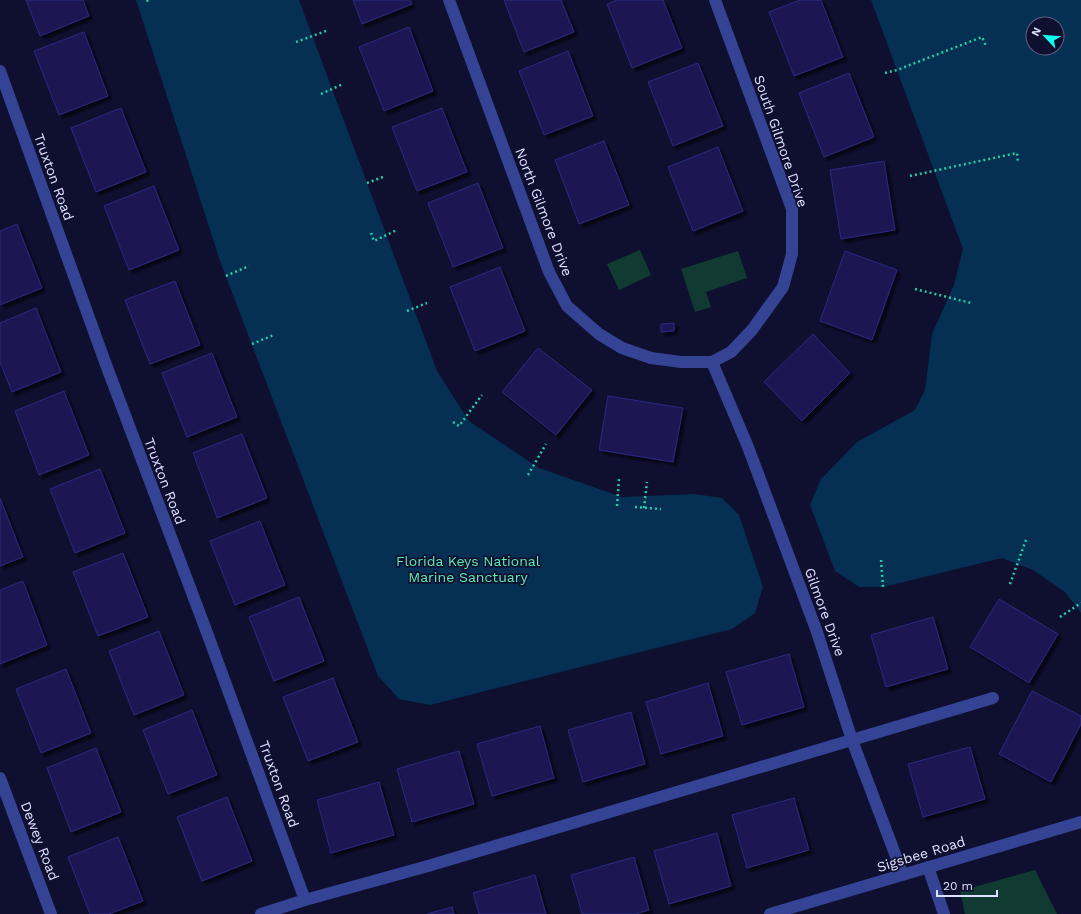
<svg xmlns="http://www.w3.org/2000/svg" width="1081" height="914" font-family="'Work Sans',sans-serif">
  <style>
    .green { fill: #113b32 }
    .water { fill: #052f53; fill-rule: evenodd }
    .building { fill: #1b1953; stroke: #2b2981; filter: url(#shadow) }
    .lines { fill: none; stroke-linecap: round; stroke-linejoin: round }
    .path { stroke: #23cea5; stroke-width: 2.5; stroke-dasharray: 2 3; stroke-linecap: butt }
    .minor { stroke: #354394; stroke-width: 12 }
    .labels { text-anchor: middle; stroke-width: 3.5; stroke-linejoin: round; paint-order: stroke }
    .street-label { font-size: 14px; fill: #dee0ff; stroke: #0f0f30 }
    .park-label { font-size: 14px; fill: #5cedaf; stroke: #0f0f30 }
  </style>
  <defs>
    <filter id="shadow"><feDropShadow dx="3.5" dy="3.5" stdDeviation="1" flood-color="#0009"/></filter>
  </defs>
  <rect width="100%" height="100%" fill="#0f0f30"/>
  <path class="green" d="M640 250 651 275 619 290 607 264Z
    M738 251 747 278 706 292 711 307 695 312 681 269Z
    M1035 870 1057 914H965L960 891Z"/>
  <path class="water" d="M136 0H299L437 371 469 421 539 468 622 497 695 494 722 498 739 515 763 587 755 613 732 629 430 705 399 699 378 676 220 261Z
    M871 0H1081V613L1065 592 1033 570 1002 558 883 587H859L835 571 810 505 821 479 857 442 915 410 925 390 932 334 954 285 963 249ZM1033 24H1057V48H1033Z"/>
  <path class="building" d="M26 0H83L89 16 40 36Z
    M353 0H410L412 4 362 24Z
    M504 0H561L574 32 524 52Z
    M617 0H663L682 48 632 68 607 4Z
    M800 0H821L843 57 794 76 769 12Z
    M409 27 433 91 384 111 359 47Z
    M84 32 108 96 59 115 34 51Z
    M568 51 593 116 544 135 519 71Z
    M698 63 723 126 673 146 648 82Z
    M849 73 874 137 824 157 799 93Z
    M121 108 146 172 96 192 71 128Z
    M442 108 467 172 417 191 392 127Z
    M604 141 629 205 579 224 555 160Z
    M718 147 743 211 693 231 668 167Z
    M884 161 895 230 841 239 830 170Z
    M478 183 503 248 453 267 428 203Z
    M154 186 179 250 129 270 104 206Z
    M17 224 42 288 0 305V231Z
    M845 251 897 270 872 340 820 321Z
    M500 267 525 331 475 351 450 287Z
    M175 281 200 345 150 364 125 300Z
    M36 308 61 372 12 392 0 362V323Z
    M674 323V331L661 332V324Z
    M813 334 850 373 802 421 764 382Z
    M538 348 592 390 556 435 502 392Z
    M212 353 237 417 187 437 162 373Z
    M64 391 89 455 39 475 15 411Z
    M608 396 683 408 673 462 599 450Z
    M242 434 267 498 217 518 193 453Z
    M100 469 125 533 75 553 50 489Z
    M0 498 23 557 0 566Z
    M260 521 285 585 235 605 210 541Z
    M123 553 148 617 98 636 73 572Z
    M23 581 47 645 0 664V590Z
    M299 597 324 661 274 681 249 617Z
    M999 599 1058 634 1029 683 970 647Z
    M933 617 948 669 886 687 871 635Z
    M159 631 184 695 134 715 109 651Z
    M789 654 804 707 742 725 726 672Z
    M66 669 91 733 41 753 16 689Z
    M333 678 358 742 308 761 283 697Z
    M708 683 723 736 661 754 646 702Z
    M1032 691 1081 716V724L1051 782 999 754Z
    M192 710 217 775 168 794 143 730Z
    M631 712 645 764 583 782 568 730Z
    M540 726 554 778 492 796 477 744Z
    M970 747 985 799 923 817 908 764Z
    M96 748 121 812 71 832 47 768Z
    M459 751 474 804 412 822 397 769Z
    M379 782 394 835 331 853 317 800Z
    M227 797 252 861 202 881 177 817Z
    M794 798 809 850 747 868 732 815Z
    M717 833 731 886 669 904 654 851Z
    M118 837 143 901 109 914H90L68 857Z
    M634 857 649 910 635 914H582L571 875Z
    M535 875 546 914H479L473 893Z
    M452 907 454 914H427Z"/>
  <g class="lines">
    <path class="path" d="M147 0 148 2
      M296 42 326 31
      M885 73 897 70 982 37 986 46
      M321 94 343 84
      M910 176 1017 153 1018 163
      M367 183 383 177
      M371 233 374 241 397 230
      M226 276 249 266
      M915 289 971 303
      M407 311 427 303
      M252 344 274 335
      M453 422 459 426 482 395
      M528 475 546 444
      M617 506 619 479
      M635 507 661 509
      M644 508 647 482
      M881 560 883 587
      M1010 584 1026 540
      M1060 617 1081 603"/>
    <path class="minor" d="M449 0 549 272 567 306 599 334 622 348 651 358 681 362H712L731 352 752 330 783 287 792 254V209L715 0
      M0 71 105 362 206 630 305 900
      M712 362 748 447 817 632 852 740 903 875
      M0 778 51 914
      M928 867 944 914
      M261 914 305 900 428 866 993 698
      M770 914 1081 822"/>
  </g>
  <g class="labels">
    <g class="street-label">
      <text transform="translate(781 141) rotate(71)" y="5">South Gilmore Drive</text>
      <text transform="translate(54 177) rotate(70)" y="5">Truxton Road</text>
      <text transform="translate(544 212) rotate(69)" y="5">North Gilmore Drive</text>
      <text transform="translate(165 481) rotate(69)" y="5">Truxton Road</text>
      <text transform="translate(825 612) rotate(70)" y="5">Gilmore Drive</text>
      <text transform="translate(279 784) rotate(70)" y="5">Truxton Road</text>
      <text transform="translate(40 841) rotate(69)" y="5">Dewey Road</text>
      <text transform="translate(921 854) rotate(-17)" y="5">Sigsbee Road</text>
    </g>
    <g class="park-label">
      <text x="468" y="566">Florida Keys National<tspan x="468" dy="16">Marine Sanctuary</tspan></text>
    </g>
  </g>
  <g transform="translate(1045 36) rotate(296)"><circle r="19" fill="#0f0f30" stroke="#626383"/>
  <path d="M0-3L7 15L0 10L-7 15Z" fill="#0affec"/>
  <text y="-6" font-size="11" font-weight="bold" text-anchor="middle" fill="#dee0ff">N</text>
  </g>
  <path d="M937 890v6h60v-6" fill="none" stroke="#dee0ff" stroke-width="2"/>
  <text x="943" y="890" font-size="12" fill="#dee0ff" stroke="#0f0f30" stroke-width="3" paint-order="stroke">20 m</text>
</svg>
